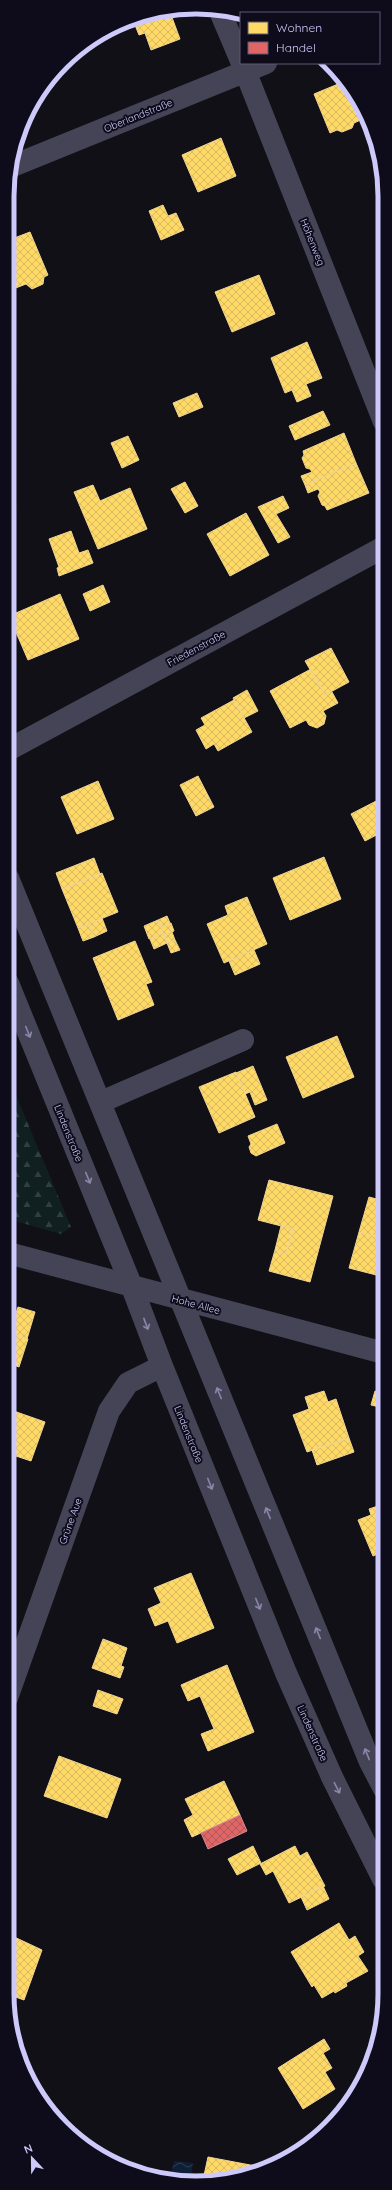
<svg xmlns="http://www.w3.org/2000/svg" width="392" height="2190" font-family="Quicksand,sans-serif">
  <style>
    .forest { fill: url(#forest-firs) }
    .water { fill: url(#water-waves) }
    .homes { fill: url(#homes-cross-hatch); stroke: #f0d493 }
    .shops { fill: url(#shops-cross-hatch); stroke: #da8493 }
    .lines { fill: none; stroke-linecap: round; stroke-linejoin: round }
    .minor { stroke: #454457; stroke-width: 22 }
    .oneway { stroke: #8986a9 }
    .labels { text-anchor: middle; stroke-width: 4; stroke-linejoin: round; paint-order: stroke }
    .street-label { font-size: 10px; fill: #cdc9fb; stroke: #0e0c1a }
    .rim { fill: none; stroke: #cdc9fb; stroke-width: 5 }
  </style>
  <defs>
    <pattern id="forest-firs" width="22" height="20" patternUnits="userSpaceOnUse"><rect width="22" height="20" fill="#102020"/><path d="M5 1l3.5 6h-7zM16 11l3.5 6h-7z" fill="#323f41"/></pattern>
    <pattern id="water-waves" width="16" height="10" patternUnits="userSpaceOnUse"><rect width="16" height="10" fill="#0e1f38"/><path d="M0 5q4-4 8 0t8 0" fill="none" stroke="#303e56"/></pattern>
    <pattern id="homes-cross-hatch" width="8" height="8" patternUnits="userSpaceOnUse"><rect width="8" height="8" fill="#ffd966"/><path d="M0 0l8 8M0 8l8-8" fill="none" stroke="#d8ba61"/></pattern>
    <pattern id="shops-cross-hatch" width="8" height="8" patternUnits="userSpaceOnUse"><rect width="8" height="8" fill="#e06666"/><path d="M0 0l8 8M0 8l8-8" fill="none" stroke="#af595e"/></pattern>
  </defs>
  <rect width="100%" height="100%" fill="#101016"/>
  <path class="forest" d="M8 1076 71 1227 61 1234 8 1219Z"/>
  <path class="water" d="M174 2161 193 2163 190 2182 184 2183 170 2179Z"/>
  <path class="homes" d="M170 12 180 39 151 50 145 33 139 35 133 20 147 14Z
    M343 82 367 117 354 123 352 128 342 132 337 130 330 133 314 94Z
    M221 138 236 176 198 192 182 155Z
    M163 205 168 216 176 213 184 230 161 240 149 211Z
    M385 206V225L377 209Z
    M30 232 48 275 44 277 43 284 32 289 26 284 8 291 9 240Z
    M259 275 275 314 232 332 215 292Z
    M307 342 322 378 306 384 311 396 297 402 292 390 285 393 271 358Z
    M197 393 203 407 179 417 173 403Z
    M323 411 330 425 295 440 289 426Z
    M344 433 356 463 305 485 301 476 312 472 310 469 306 468 302 458 304 455 303 451Z
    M128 436 139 460 122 468 111 443Z
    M356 463 369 493 327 510 325 506 322 505 318 496 320 492 318 489 308 493 305 485Z
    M185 482 198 506 185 513 171 489Z
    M93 485 100 501 130 488 147 529 98 549 74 492Z
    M283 496 289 508 276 514 290 537 278 543 258 507Z
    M246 513 269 555 230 576 207 534Z
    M71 531 79 553 88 550 93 563 59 576 57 568 59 567 49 539Z
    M103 585 110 602 90 611 83 594Z
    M60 594 79 639 28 660 9 616Z
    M331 648 349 682 325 695 305 661Z
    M311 669 325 695 332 692 338 703 323 711 326 716 324 724 317 728 309 725 306 720 290 728 270 691Z
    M384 686V700L378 690Z
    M247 690 258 711 244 718 233 698Z
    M234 700 252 732 218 751 214 744 206 749 196 730 205 725 201 718Z
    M198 776 214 807 196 816 180 785Z
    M98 781 114 819 77 834 61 797Z
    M384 797V831L365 841 351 814Z
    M324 857 341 899 290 920 273 878Z
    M94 858 100 874 62 889 56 873Z
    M102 873 118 912 78 928 62 889Z
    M247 897 267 944 224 963 207 924 228 915 225 906Z
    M167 916 170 923 161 927 158 920Z
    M102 918 107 931 94 937 89 924Z
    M158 920 163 933 149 939 144 926Z
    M171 923 174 931 164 935 161 927Z
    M89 924 94 937 83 941 78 928Z
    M172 932 175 940 167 943 164 935Z
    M163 933 167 943 154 949 150 939Z
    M175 940 180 950 171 953 167 943Z
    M135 941 152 982 146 984 154 1005 118 1020 93 958Z
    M254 950 260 964 235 975 229 961Z
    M337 1036 354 1077 303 1098 286 1057Z
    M253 1066 267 1100 255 1105 250 1092 245 1094 236 1073Z
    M236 1072 255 1117 219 1133 199 1087Z
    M277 1124 285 1143 256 1156 251 1153 249 1147 251 1144 248 1136Z
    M383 1138H384V1158L378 1156Z
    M269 1180 333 1196 310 1282 269 1271 275 1250 286 1254 293 1229 258 1220Z
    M369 1197 384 1201V1239L359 1232Z
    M281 1226 293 1229 286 1254 275 1250Z
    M359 1232 384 1239V1277L349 1268Z
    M18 1307 35 1312 27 1339 9 1333Z
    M8 1333 28 1339 19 1367 8 1363Z
    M324 1391 328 1402 336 1399 349 1438 307 1452 293 1415 309 1409 305 1397Z
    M375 1391 384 1393V1408L371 1405Z
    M8 1409 45 1422 31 1461 7 1453Z
    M349 1438 354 1452 317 1465 312 1450Z
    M7 1478 12 1479 7 1491Z
    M378 1506 381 1511 384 1510V1551L373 1556 358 1520 371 1515 369 1509Z
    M191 1573 214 1628 177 1643 168 1621 155 1626 148 1609 161 1603 154 1588Z
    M103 1639 127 1648 121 1666 124 1667 120 1678 92 1668Z
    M227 1665 254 1732 208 1751 201 1734 214 1729 200 1696 188 1701 181 1685Z
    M98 1690 123 1699 117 1714 93 1706Z
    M59 1756 121 1779 107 1818 44 1796Z
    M224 1781 240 1815 192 1837 184 1820 193 1815 185 1799Z
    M253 1846 261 1863 237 1875 228 1859Z
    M295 1846 300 1856 307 1852 325 1886 289 1903 273 1871 266 1875 260 1864Z
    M323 1886 329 1899 307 1910 301 1897Z
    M339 1923 349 1940 355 1936 364 1952 358 1956 368 1971 346 1983 347 1986 335 1993 334 1991 322 1998 314 1985 312 1987 291 1952Z
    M10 1935 42 1950 24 2000 7 1994V1938H9Z
    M324 2039 330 2049 323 2053 332 2068 325 2072 335 2089 303 2109 278 2068Z
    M208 2157 266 2168 257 2173 203 2180Z"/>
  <path class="shops" d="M240 1815 247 1831 208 1849 201 1833Z"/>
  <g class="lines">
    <path class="minor" d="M219 9 241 61
      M242 63 384 422
      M10 167 266 63
      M8 750 384 547
      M8 878 370 1762 384 1789
      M8 983 132 1287 162 1366 286 1673 332 1777 383 1879
      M101 1102 243 1040
      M8 1253 384 1353
      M7 1698 109 1411 128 1383 162 1366"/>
  </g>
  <defs><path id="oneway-shaft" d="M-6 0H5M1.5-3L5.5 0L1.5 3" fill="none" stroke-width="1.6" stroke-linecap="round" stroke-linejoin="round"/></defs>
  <g class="oneway">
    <use href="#oneway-shaft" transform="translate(28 1032) rotate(68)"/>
    <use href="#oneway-shaft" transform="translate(88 1178) rotate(68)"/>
    <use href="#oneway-shaft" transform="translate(146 1324) rotate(69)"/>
    <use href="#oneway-shaft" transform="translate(219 1393) rotate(-112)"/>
    <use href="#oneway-shaft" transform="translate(210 1484) rotate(68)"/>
    <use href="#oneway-shaft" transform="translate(268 1513) rotate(-112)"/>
    <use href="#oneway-shaft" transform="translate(258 1604) rotate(68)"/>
    <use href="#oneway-shaft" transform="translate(318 1633) rotate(-112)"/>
    <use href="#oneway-shaft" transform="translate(367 1754) rotate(-112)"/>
    <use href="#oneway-shaft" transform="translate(337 1788) rotate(63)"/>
  </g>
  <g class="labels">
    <g class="street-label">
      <text transform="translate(138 115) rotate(-22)" y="4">Oberlandstraße</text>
      <text transform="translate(313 242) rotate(68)" y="4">Höhenweg</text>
      <text transform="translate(196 648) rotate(-28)" y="4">Friedenstraße</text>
      <text transform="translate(69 1133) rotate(68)" y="4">Lindenstraße</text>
      <text transform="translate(196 1304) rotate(15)" y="4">Hohe Allee</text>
      <text transform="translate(189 1434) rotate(68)" y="4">Lindenstraße</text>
      <text transform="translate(70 1521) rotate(-70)" y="4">Grüne Aue</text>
      <text transform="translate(313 1733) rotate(66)" y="4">Lindenstraße</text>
    </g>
  </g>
  <path d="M0 0H392V2190H0ZM196 14H196A182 182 0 0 1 378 196V1994A182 182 0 0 1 196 2176H196A182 182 0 0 1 14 1994V196A182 182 0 0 1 196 14Z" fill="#0e0c1a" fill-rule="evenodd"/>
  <path class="rim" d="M196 14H196A182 182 0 0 1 378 196V1994A182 182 0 0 1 196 2176H196A182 182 0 0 1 14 1994V196A182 182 0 0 1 196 14Z"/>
  <rect x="240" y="12" width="140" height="52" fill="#0e0c1a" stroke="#5a5874"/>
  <rect x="248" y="22" width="20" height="12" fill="#ffd966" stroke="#5a5874"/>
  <text x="276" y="32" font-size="12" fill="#cdc9fb">Wohnen</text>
  <rect x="248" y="42" width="20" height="12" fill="#e06666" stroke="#5a5874"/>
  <text x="276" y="52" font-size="12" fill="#cdc9fb">Handel</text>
  <g transform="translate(32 2158) rotate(338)" stroke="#0e0c1a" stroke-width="3" paint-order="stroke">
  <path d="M0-3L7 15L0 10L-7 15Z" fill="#cdc9fb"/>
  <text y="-6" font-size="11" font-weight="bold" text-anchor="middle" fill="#cdc9fb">N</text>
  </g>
</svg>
